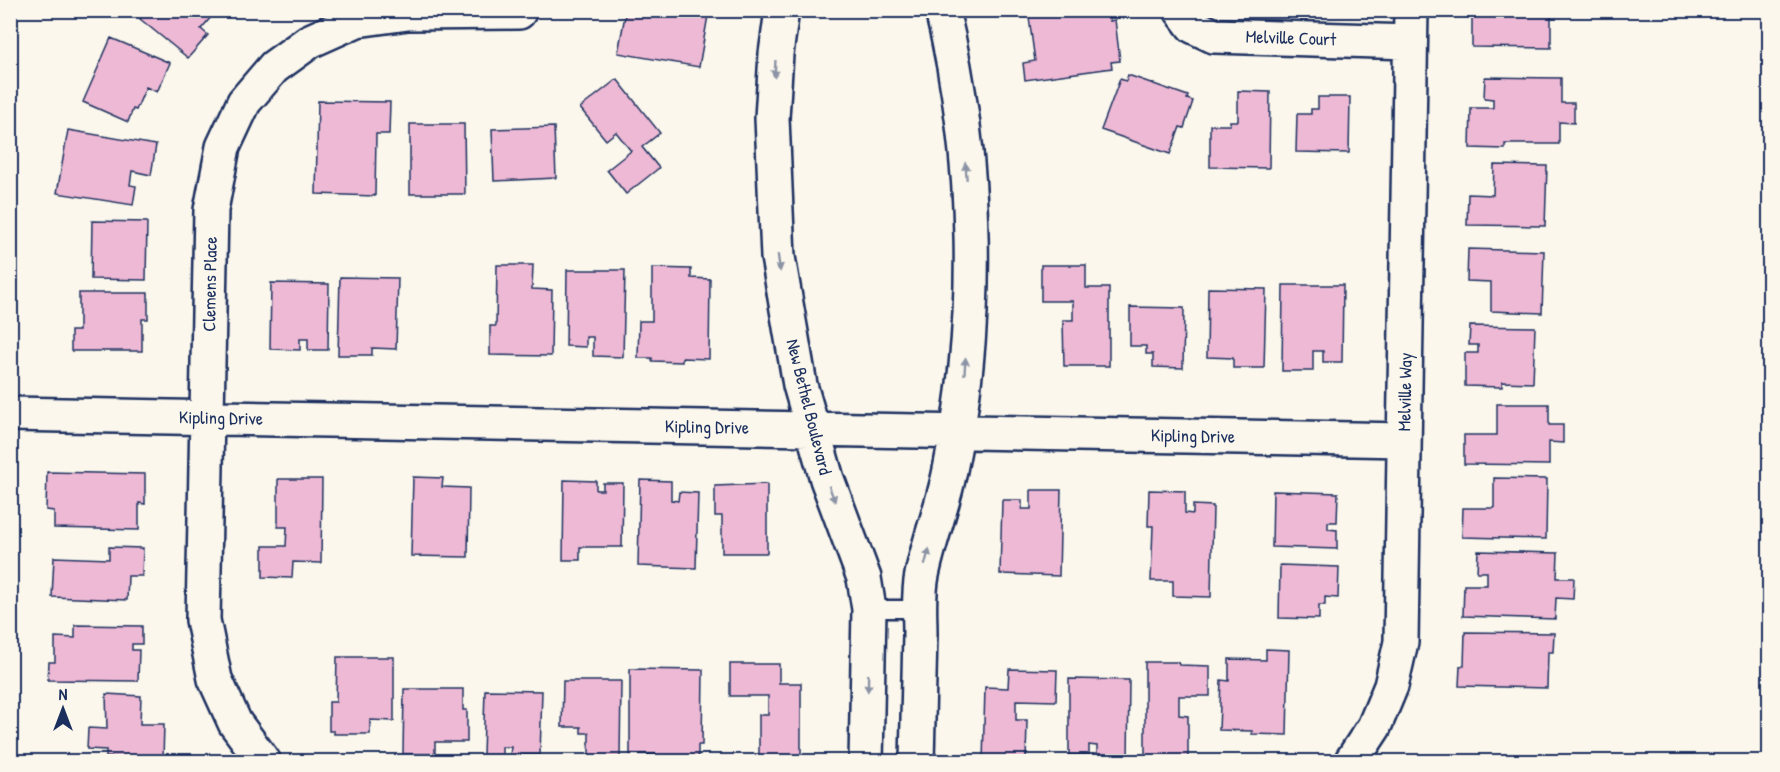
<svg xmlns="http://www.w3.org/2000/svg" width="1780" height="772" font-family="'Patrick Hand',sans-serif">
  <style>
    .building { fill: #eeb9d4; stroke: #1b2f5e; stroke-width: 1.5 }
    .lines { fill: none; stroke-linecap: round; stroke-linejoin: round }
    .lane-casing { stroke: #1b2f5e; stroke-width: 21 }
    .street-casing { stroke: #1b2f5e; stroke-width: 38 }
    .lane { stroke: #fbf7ec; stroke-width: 16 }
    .street { stroke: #fbf7ec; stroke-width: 33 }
    .oneway { fill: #8b93a5 }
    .labels { text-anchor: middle; stroke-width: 5; stroke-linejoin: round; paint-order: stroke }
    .street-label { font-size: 18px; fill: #1b2f5e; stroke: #fbf7ec }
  </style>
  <rect width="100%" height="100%" fill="#fbf7ec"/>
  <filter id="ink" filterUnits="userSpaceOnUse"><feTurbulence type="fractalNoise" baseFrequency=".0167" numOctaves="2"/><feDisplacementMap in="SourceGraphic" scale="12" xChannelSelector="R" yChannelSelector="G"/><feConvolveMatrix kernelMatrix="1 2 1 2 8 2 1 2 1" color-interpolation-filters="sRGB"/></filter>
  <g filter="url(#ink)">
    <path class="building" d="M147 10H217L201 29 208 35 188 58 140 19Z
      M626 10H709L699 67 618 53Z
      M1028 10H1109L1110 21 1115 20 1120 61 1111 62 1112 68 1025 80 1023 63 1035 61Z
      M1482 10H1551V48L1472 47V17H1482Z
      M111 38 170 63 157 92 146 87 136 110 133 109 128 122 83 102Z
      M1128 75 1188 96 1187 99 1193 101 1184 128 1180 127 1170 154 1101 130 1120 79 1126 81Z
      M1485 77 1561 78V103H1574V123L1559 122V144H1505V149L1470 148 1471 108H1493V99L1484 98Z
      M617 79 660 133 642 147 659 168 626 194 607 170 631 151 616 132 606 140 580 108Z
      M1238 91 1270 92 1269 168 1210 167V125H1230V121H1238Z
      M1318 97H1350L1349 153 1296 152 1297 114H1311V109H1318Z
      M318 101 390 102 389 134H376L375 196 316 194Z
      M410 124H464L465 194H410Z
      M554 127 556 178 494 181 492 129Z
      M68 130 156 145 151 175 132 171 130 185 136 186 133 205 57 193Z
      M1494 165 1547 166 1545 226 1467 225 1468 194 1493 195Z
      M92 221 147 222 146 280 91 279Z
      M1468 249 1544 251 1542 313 1491 311V282L1467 281Z
      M497 265H533L532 289 552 290 551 356 490 355V326H496Z
      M1041 265H1086V288H1109V366H1064L1063 320H1073V301H1041Z
      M652 268 691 269V278L710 279 709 359 682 358V362L652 361V358H638L639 321H652Z
      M567 270H625L623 357 593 356V337H586V347L566 346Z
      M340 277 398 278 396 349 372 348V355H338Z
      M271 283 329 284 328 350H308V339H300V350L270 349Z
      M1283 285H1343L1342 362H1323V351H1313V371H1282Z
      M1208 288 1266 289 1264 368H1233V358L1207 357Z
      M79 293H148V319H142V351H71V331H79Z
      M1130 307 1184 308 1183 368 1153 367V354H1146V346H1130Z
      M1470 326 1535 327 1533 383 1502 382V387L1465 386V353H1478V345H1469Z
      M1497 404H1549V425H1563V443L1549 442V465L1464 464V435H1497Z
      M47 472 145 474V504L139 503V530L54 528V511L46 510Z
      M413 477 443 478 442 487 469 488 468 557 411 556Z
      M1494 478 1547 479 1546 539 1462 537 1463 508H1494Z
      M278 479H322L321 563 293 562 292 578 263 577V546H286L287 527H278Z
      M564 480 596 481V490H603V483H623L622 547H580V560H563Z
      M640 480 671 481V500L678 501 679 492 698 493 696 568 638 566Z
      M767 484V553H722V516H715V486Z
      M1031 490H1061L1059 576 1000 574 1002 500H1022V509H1031Z
      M1149 490 1185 491V513L1193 514V505L1213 506 1211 597 1173 596V581H1151L1153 526H1148Z
      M1273 491 1338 493 1337 522H1328V529L1337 530V549L1272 547Z
      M109 547 143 548 142 576H128L127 600 52 597 54 557 109 559Z
      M1478 551 1558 553 1557 578H1574L1573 599 1556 598 1555 619 1463 616 1464 585H1487V572H1477Z
      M1280 565 1339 567 1338 598 1325 597V605H1319V619L1279 618Z
      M75 625 142 626V644H132V650H139L138 681 48 680 49 662H55V637L75 638Z
      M1465 632 1554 633 1553 652H1548L1547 688 1459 686 1460 666H1464Z
      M1266 649 1289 650 1287 735 1252 734V731L1219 730 1221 680 1229 681V659L1266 660Z
      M337 657H394V721L370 720V734H334V731H329V702H336Z
      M1145 662H1178L1179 665 1210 666V696H1179V715L1188 716V762H1145Z
      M730 664H779V683H801V762H759V715H768V696H730Z
      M630 669 703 670 702 745H698V758H656V754H630Z
      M1009 669 1057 670 1056 701 1016 700V720H1027L1026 762H983L985 687 1008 688Z
      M1069 679 1129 680 1128 762H1097V746L1089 745V755H1069Z
      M563 681H621L620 758 589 757V733H581V727H562Z
      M404 689H463V710H467V742H435V754H403Z
      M485 690 542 691 540 755H510L511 747H502V755H483Z
      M106 694 141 696 140 724H164L163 759 106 757V750L87 749 88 728 107 729Z"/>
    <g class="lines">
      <defs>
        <path id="lane" d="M869 609H920"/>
        <path id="street" d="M782 10 776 54 772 118 778 257 800 385 827 479 864 578 869 609 866 762
          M1181 10 1193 26 1214 36 1410 42
          M10 414 1404 440
          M264 762 235 723 215 679 203 620 211 210 223 147 244 102 274 67 310 41 357 20 408 13 519 12
          M917 762C918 719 919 677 920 634 920 615 918 594 922 575 929 540 943 506 950 470 981 321 978 159 942 10
          M1351 762 1374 727 1391 686 1401 642 1411 10"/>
      </defs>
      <use href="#lane" class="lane-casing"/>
      <use href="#street" class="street-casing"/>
      <use href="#lane" class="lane"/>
      <use href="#street" class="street"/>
    </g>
    <defs><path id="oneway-solid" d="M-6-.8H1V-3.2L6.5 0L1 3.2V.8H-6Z" transform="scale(1.5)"/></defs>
    <g class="oneway">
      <use href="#oneway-solid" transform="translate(775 69) rotate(93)"/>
      <use href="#oneway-solid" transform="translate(966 171) rotate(-95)"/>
      <use href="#oneway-solid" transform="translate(779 263) rotate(82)"/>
      <use href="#oneway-solid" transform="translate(965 366) rotate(-86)"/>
      <use href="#oneway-solid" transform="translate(832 494) rotate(69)"/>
      <use href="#oneway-solid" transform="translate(927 557) rotate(-75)"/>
      <use href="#oneway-solid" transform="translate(868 683) rotate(91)"/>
    </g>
  </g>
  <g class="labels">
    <g class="street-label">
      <text transform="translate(1291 38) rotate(2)" y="6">Melville Court</text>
      <text transform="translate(210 284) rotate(-89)" y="6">Clemens Place</text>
      <text transform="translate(1405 392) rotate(-89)" y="6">Melville Way</text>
      <text transform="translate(809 407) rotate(76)" y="6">New Bethel Boulevard</text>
      <text transform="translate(221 418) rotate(1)" y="6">Kipling Drive</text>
      <text transform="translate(707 427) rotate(1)" y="6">Kipling Drive</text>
      <text transform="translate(1193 436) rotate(1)" y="6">Kipling Drive</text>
    </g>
  </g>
  <rect width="1780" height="772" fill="none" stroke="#fbf7ec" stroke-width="36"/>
  <rect x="18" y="18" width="1744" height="736" fill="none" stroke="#1b2f5e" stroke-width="2" filter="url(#ink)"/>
  <g transform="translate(63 709)" stroke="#fbf7ec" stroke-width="4.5" paint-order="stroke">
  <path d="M0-4.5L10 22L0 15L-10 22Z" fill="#1b2f5e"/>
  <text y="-9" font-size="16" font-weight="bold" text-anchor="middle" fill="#1b2f5e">N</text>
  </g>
</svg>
